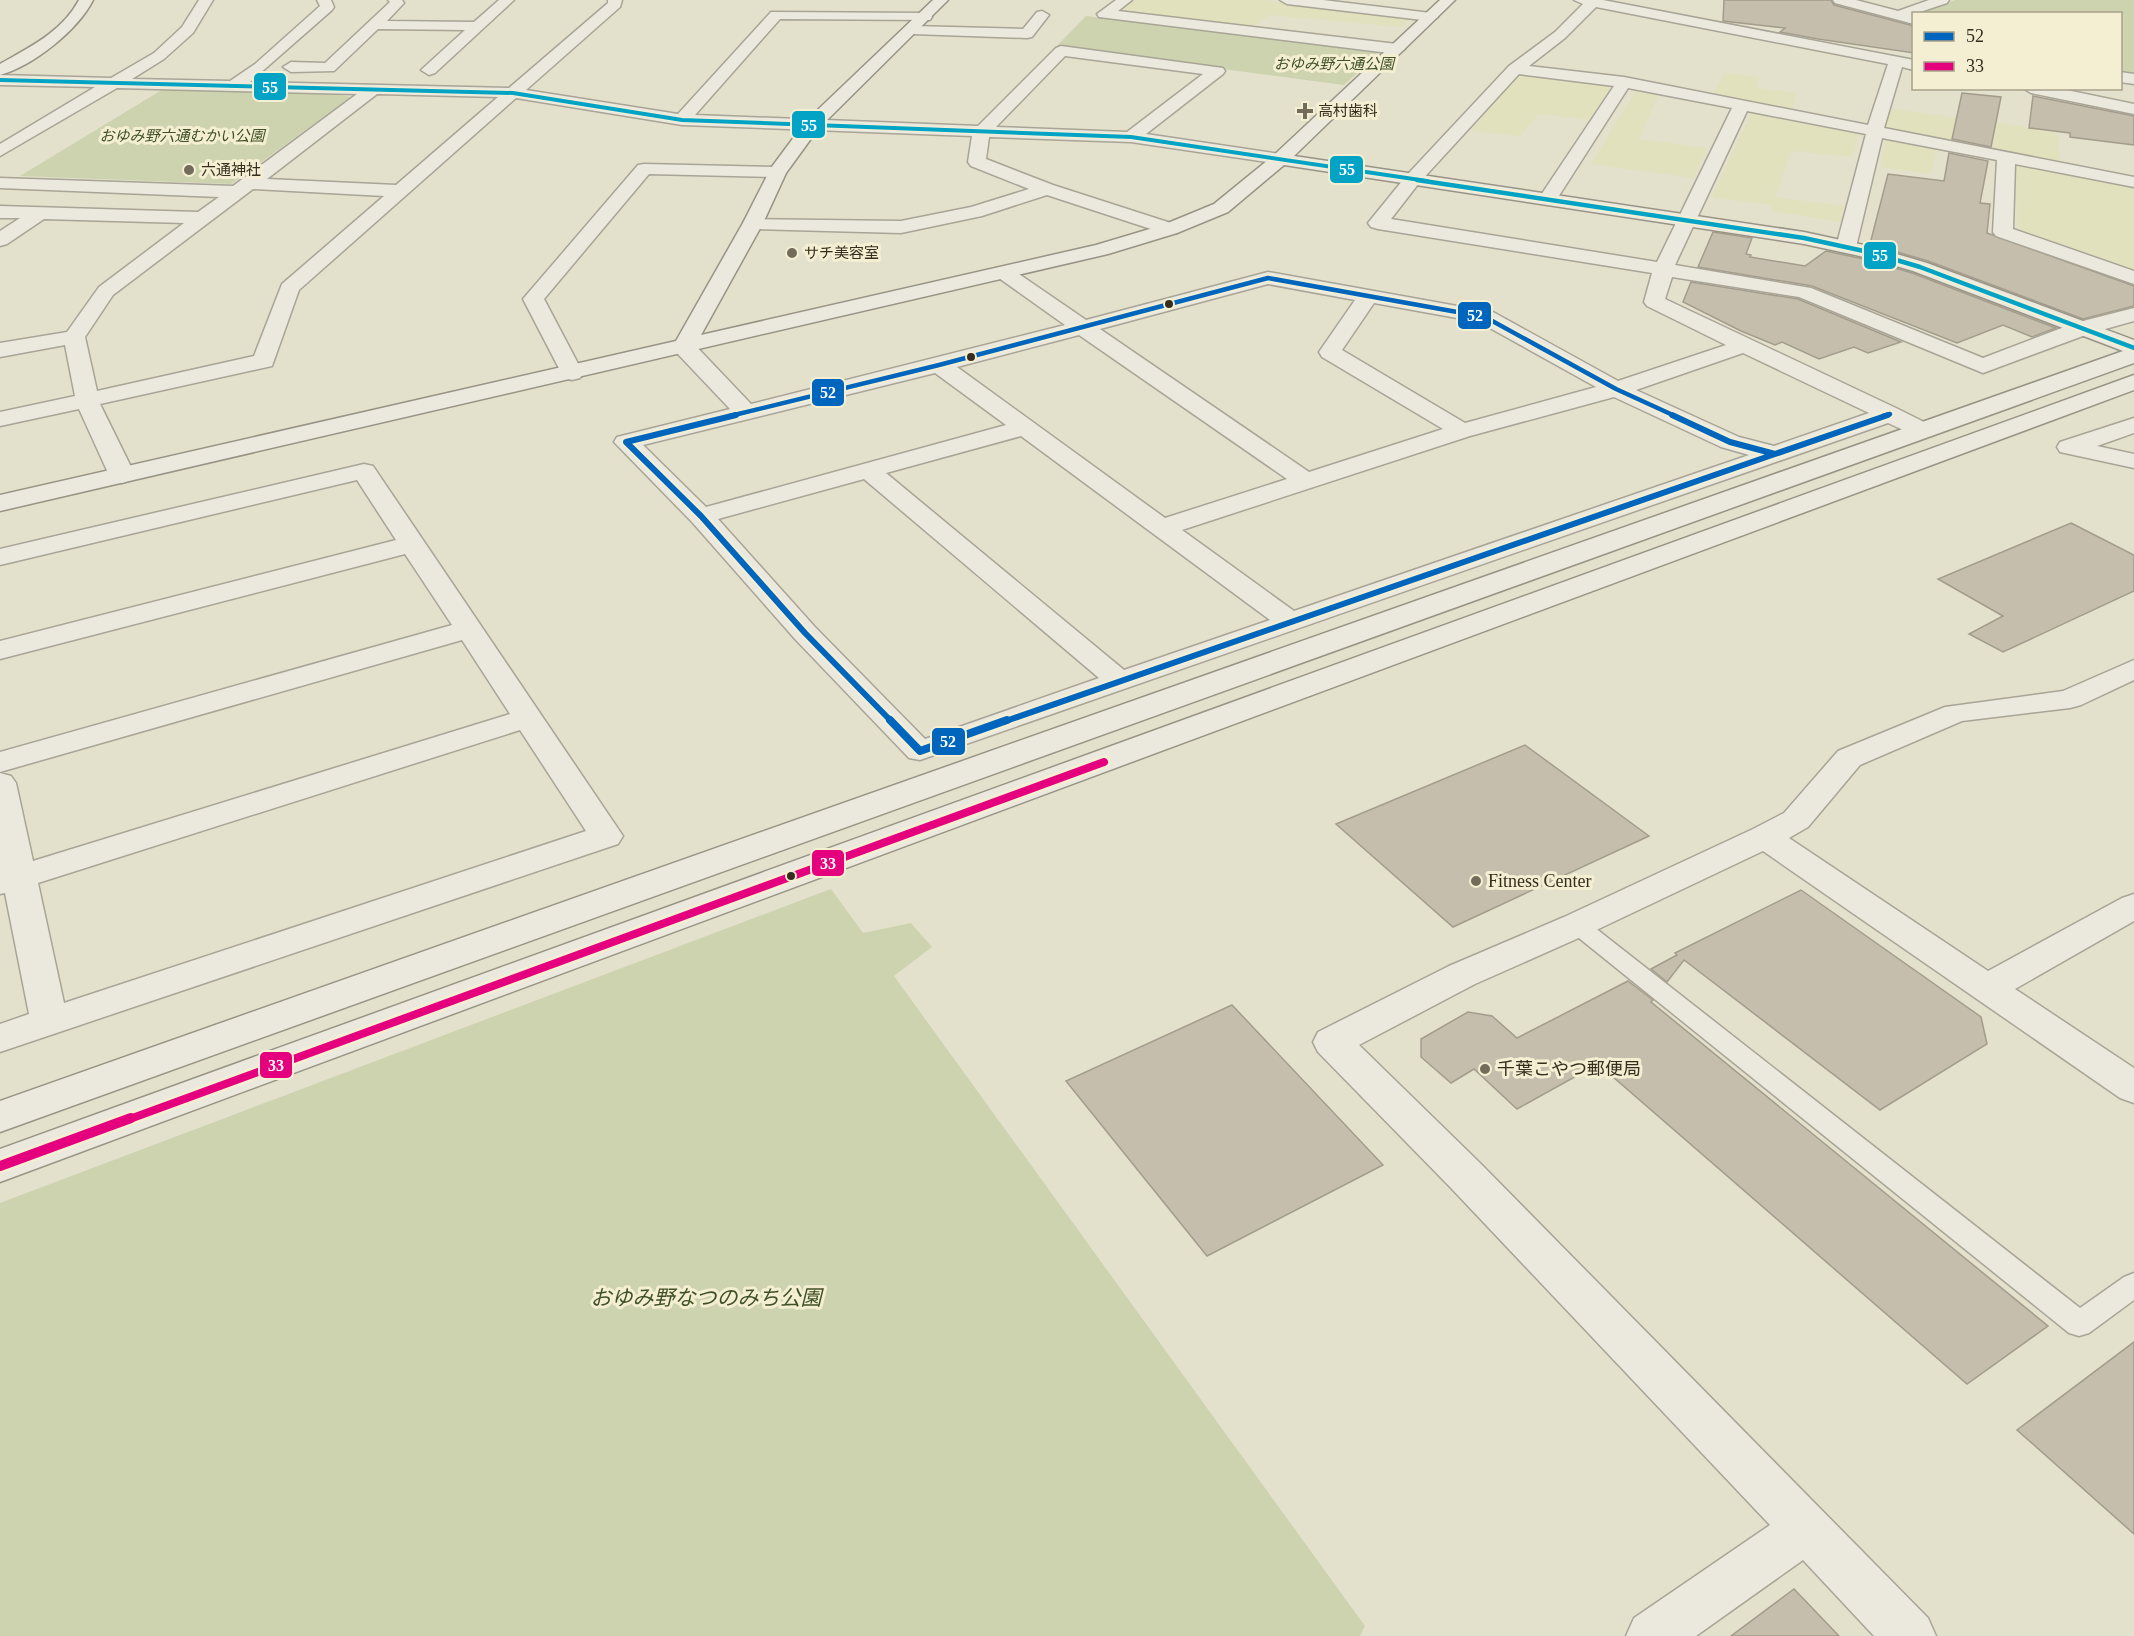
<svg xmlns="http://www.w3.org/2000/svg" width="2134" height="1636" font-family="'Times New Roman','Noto Sans JP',serif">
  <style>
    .farmland { fill: #e2e1bd }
    .green { fill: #ced3af }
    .building { fill: #c6bead; stroke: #a39c8c; stroke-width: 1.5 }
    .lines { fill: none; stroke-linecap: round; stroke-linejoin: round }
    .lane-casing { stroke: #a8a496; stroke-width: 3 }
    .street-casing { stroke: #a8a496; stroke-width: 3 }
    .secondary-casing { stroke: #989485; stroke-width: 3 }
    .lane { fill: #ebe9de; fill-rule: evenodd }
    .street { fill: #ebe9de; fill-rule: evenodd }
    .secondary { fill: #ebe9de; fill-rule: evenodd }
    .bus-1-far2-casing { stroke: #f4efd3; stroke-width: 8 }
    .bus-1-far1-casing { stroke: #f4efd3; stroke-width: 10 }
    .bus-1-casing { stroke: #f4efd3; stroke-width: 13 }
    .bus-2-far1-casing { stroke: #f4efd3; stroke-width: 13 }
    .bus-2-casing { stroke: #f4efd3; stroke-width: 15 }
    .bus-3-far1-casing { stroke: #f4efd3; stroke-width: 6 }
    .bus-3-casing { stroke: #f4efd3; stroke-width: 8 }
    .bus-1-far2 { stroke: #0065bd; stroke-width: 4.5 }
    .bus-1-far1 { stroke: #0065bd; stroke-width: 6 }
    .bus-1 { stroke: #0065bd; stroke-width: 8 }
    .bus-2-far1 { stroke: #e5007d; stroke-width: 8 }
    .bus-2 { stroke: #e5007d; stroke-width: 10 }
    .bus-3-far1 { stroke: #03a3c5; stroke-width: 4 }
    .bus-3 { stroke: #03a3c5; stroke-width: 4.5 }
    .poi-dot { fill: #736c5b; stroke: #f4efd3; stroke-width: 2 }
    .bus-dot { fill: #362d1e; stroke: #f4efd3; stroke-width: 2 }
    .labels { text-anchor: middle; stroke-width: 6; stroke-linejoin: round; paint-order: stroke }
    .far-park-label { font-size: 15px; font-style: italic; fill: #405126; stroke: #f4efd3 }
    .far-poi-label { font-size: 15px; fill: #362d1e; stroke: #f4efd3; text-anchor: start }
    .poi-label { font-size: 18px; fill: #362d1e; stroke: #f4efd3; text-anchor: start }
    .near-park-label { font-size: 21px; font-style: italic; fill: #405126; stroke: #f4efd3 }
    .line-badge { stroke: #f4efd3; stroke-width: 2 }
    .badge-label { font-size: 16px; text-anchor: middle; font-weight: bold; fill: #fff }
  </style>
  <rect width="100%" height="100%" fill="#e3e0cc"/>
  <path class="farmland" d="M1130 0H1263L1410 19 1402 27 1270 15 1248 30 1114 14Z
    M1523 73 1609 85 1612 88 1591 120 1539 114 1520 136 1471 131 1517 75Z
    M1724 73 1759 77 1756 88 1797 93 1791 110 1712 96Z
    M1636 90 1659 94 1639 139 1707 148 1694 178 1591 164Z
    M1890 109 2016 125 2036 130 2058 133 2060 162 1881 129Z
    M1752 111 1860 131 1852 157 1792 151 1775 197 1844 206 1840 222 1771 211V205L1712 197Z
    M1887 136 1937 146 1931 174 1880 167Z
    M2016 164 2127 184 2134 189V271L2022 230 2017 225Z"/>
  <path class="green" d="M1955 0H2134V77L2121 75 2120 14H1920Z
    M1086 16 1381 51 1344 85 1056 47Z
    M165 88 336 94 351 97 231 184 20 176Z
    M831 889 863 933 911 923 932 947 894 976 1365 1626 1360 1636H0V1203Z"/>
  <path class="building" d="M1724 0H1831L1834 5 1914 26V53L1818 39 1780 32 1785 28 1723 21Z
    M1962 93 2001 97 1991 147 1952 139Z
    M2033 96 2134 116V145L2070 137V133L2029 128Z
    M1949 153 1988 161 1980 203 1990 204 1987 233 2134 286V306L2083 319 1928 261 1870 244 1888 174 1944 181Z
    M1713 232 1752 238 1746 254 1751 255 1750 257 1805 266 1826 251 1868 260 1912 273 2056 328 2032 337 2003 325 1957 343 1812 286 1698 267Z
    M1691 282 1798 299 1901 342 1868 353 1854 347 1819 359 1782 342 1775 345 1741 331 1683 302Z
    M2071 523 2134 555V591L2003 652 1969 634 2003 616 1938 579Z
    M1525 745 1649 836 1453 927 1336 824Z
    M1801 890 1981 1017 1987 1044 1880 1110 1684 960 1667 982 1651 969 1677 955 1675 953Z
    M1628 981 1653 1000 1651 1002 2048 1326 1967 1384 1598 1064 1517 1109 1474 1069 1451 1083 1421 1057V1039L1468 1012 1492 1016 1517 1038Z
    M1232 1005 1383 1165 1207 1256 1066 1081Z
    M2134 1342V1534L2017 1430Z
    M1794 1589 1839 1636H1731Z"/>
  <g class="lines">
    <defs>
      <path id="lane" d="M1577 917 1585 920 2080 1308 2124 1277 2134 1273V1300L2089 1333 2079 1336 2069 1333 1569 930 1566 925 1569 920Z"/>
      <path id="street" d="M199 0H213L193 33 164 59 132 79 230 81 255 64 320 6 317 0H331L334 7 332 10 250 82 509 88 608 3V0H622L620 7 526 90 678 114 771 12 925 13 930 14 932 17 930 20 780 19 695 115 978 126 1056 48 1061 46 1223 68 1225 71 1223 74 1146 134 1280 154 1286 155 1289 159 1286 163 1280 164 1131 142 989 137 986 159 1053 185 1177 225 1180 229 1177 233H1163L1047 195 982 216 901 233 753 229 746 227 743 223 746 219 901 221 971 207 1029 189 971 166 968 162 972 136 682 125 516 98 299 290 272 366 100 404 135 475 131 480 122 483 113 480 109 475 79 409 0 426V412L75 396 65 345 0 357V343L67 332 99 287 184 223 44 219 7 244 0 246V231L20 218H0V206L198 212 219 197 0 188V178L233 186 357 94 117 88 0 156V144L95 87 0 85V75L111 78 154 53 182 27ZM1065 56 1203 74 1127 132 996 127ZM377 94 498 97 396 185 267 179ZM253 189 384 196 282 284 254 356 97 391 85 337 113 295Z
        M388 0H402L404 3 387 21 474 22 499 0H514L435 73 429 75 421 70 465 30 378 29 334 71 291 72 283 67 291 62 325 63 390 2Z
        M1116 0H1132L1118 11 1397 44 1405 49 1397 54 1099 17 1097 14Z
        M1280 0H1323L1431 13 1438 17 1431 21 1287 4Z
        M1574 0H1603L1914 60V70L1902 67 1884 128 2134 177V187L2015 164 2013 229 2134 271V284L1996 236 1993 232 1997 160 1882 138 1856 247 1853 251H1839L1836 247 1866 134 1747 111 1675 265 1811 288 1983 358 2075 323 2134 308V321L2091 333 1983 373 1799 297 1672 277 1665 299 1898 409 1930 425 1934 430 1930 435 1922 437 1914 435 1888 423 920 760 909 758 795 639 692 522 614 442 617 437 730 409 676 352 673 347 676 342 684 340 692 342 751 404 1065 325 996 276 993 272 996 268H1010L1086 320 1268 272 1485 311 1493 312 1618 381 1726 345 1647 306 1644 302 1652 273 1378 229 1371 227 1368 223 1407 175 1509 66 1555 32 1583 4ZM1596 7 1888 64 1868 125 1624 77 1529 66 1565 38ZM1519 74 1614 86 1539 198 1541 202H1555L1628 88 1732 108 1657 262 1391 219 1419 183ZM1268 284 1355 300 1319 352 1322 357 1443 429 1309 472 1100 329ZM1374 303 1479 322 1596 387 1465 423 1342 350ZM1079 335 1287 479 1165 518 957 367ZM1743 353 1869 413 1774 446 1739 437 1636 390ZM935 373 1006 425 706 507 643 445ZM1614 397 1721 447 1749 455 1294 611 1182 530 1470 436ZM1021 436 1270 620 1124 670 886 473ZM864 479 1099 678 925 739 815 627 718 519Z
        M1833 0H1856L1898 11 1929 0H1949L1947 3 1914 14V24L1835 3Z
        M1042 11 1049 15 1032 37 1027 38 913 34 906 30 913 26 1023 29 1037 12Z
        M2120 72 2134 74V84L2120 82Z
        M2023 88H2057L2134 104V114L2031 93Z
        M644 164 777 167 783 168 786 172 783 176 777 177 649 174 544 299 583 373 580 378 572 380 564 378 523 299 638 165Z
        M2134 418V433L2097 446 2134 454V468L2060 452 2057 447 2060 442Z
        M364 464 373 466 623 836 618 844 0 1052V1024L29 1014 5 893 0 894V773L11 776 16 783 33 861 510 714 462 640 0 772V752L452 625 405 554 0 659V641L396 540 357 480 0 565V549ZM520 730 586 831 64 1003 38 883Z
        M2134 660V680L2081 705 2070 708 1962 721 1860 765 1808 827 1789 838 1988 971 2122 898 2134 894V921L2015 989 2134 1068V1103L2120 1098 1763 851 1590 933 1475 984 1359 1045 1481 1164 1928 1618 1936 1636H1874L1803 1560 1696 1636H1626L1634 1618 1770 1525 1451 1188 1318 1052 1313 1042 1318 1032 1449 966 1564 917 1753 829 1784 813 1838 751 1945 707 2063 691Z"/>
      <path id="secondary" d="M79 0H93C78 30 33 66 0 75V64C30 47 62 32 79 0Z
        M933 0H948L818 129 786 173 763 223 701 335 1096 245 1163 225 1214 204 1274 155 1440 0H1455L1294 156 1804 232 1873 247 1927 263 2134 340V363L0 1132V1101L2123 351 1913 271 1869 258 1804 244 1284 165 1228 212 1177 233 1108 254 0 511V495L676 341 743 223 771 168 806 121Z
        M2134 375V390L0 1182V1149Z"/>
    </defs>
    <use href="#lane" class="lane-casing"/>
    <use href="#street" class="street-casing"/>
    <use href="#secondary" class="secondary-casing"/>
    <use href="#lane" class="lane"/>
    <use href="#street" class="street"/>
    <use href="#secondary" class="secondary"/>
    <defs>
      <path id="bus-1-far2" d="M730 416 939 365 1268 278 1485 317 1616 389 1675 416
        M1883 416 1890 414"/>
      <path id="bus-1-far1" d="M736 415 626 442 701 516 805 633 892 722
        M1672 415 1730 442 1775 454
        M1775 454 1888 415
        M1003 722 1775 454"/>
      <path id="bus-1" d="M890 720 920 751 1007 720"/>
      <path id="bus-2-far1" d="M127 1120 1104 762"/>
      <path id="bus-2" d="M0 1166 131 1118"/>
      <path id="bus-3-far1" d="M0 80 513 93 682 120 1131 137 1427 181"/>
      <path id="bus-3" d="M1417 180 1804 238 1873 253 1920 267 2134 348"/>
    </defs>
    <use href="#bus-1-far2" class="bus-1-far2-casing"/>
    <use href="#bus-1-far1" class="bus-1-far1-casing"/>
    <use href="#bus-1" class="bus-1-casing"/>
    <use href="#bus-2-far1" class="bus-2-far1-casing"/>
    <use href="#bus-2" class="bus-2-casing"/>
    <use href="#bus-3-far1" class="bus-3-far1-casing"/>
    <use href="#bus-3" class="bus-3-casing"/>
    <use href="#bus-1-far2" class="bus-1-far2"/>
    <use href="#bus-1-far1" class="bus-1-far1"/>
    <use href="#bus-1" class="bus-1"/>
    <use href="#bus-2-far1" class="bus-2-far1"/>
    <use href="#bus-2" class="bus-2"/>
    <use href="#bus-3-far1" class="bus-3-far1"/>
    <use href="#bus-3" class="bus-3"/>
  </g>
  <g class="poi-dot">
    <path d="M1302 102h6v6h6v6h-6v6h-6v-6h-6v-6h6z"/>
    <circle cx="189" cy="170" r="6"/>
    <circle cx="792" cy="253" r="6"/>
    <circle cx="1476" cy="881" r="6"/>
    <circle cx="1485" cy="1069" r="6"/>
  </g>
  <g class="bus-dot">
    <circle cx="1169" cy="304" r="5"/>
    <circle cx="971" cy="357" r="5"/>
    <circle cx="791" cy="876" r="5"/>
  </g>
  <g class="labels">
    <g class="far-park-label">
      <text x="1334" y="69">おゆみ野六通公園</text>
      <text x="182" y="141">おゆみ野六通むかい公園</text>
    </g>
    <g class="far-poi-label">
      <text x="1318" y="116">高村歯科</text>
      <text x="201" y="175">六通神社</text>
      <text x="804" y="258">サチ美容室</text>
    </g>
    <g class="poi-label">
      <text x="1488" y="887">Fitness Center</text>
      <text x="1497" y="1075">千葉こやつ郵便局</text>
    </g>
    <g class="near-park-label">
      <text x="706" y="1305">おゆみ野なつのみち公園</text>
    </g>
  </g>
  <g class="line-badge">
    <rect x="253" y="72" width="34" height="29" rx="6" fill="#03a3c5"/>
    <rect x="791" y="110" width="35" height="29" rx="6" fill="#03a3c5"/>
    <rect x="1329" y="155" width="35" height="29" rx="6" fill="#03a3c5"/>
    <rect x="1863" y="241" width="34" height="29" rx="6" fill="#03a3c5"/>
    <rect x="1457" y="301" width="35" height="29" rx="6" fill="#0065bd"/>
    <rect x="811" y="378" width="34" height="29" rx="6" fill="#0065bd"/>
    <rect x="931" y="727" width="35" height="29" rx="6" fill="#0065bd"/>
    <rect x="811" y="849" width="34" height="28" rx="6" fill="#e5007d"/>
    <rect x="259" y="1051" width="34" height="28" rx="6" fill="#e5007d"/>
  </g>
  <g class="badge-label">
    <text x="270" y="93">55</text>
    <text x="809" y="131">55</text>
    <text x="1347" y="175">55</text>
    <text x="1880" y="261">55</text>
    <text x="1475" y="321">52</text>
    <text x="828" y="398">52</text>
    <text x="948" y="747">52</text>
    <text x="828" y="869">33</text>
    <text x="276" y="1071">33</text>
  </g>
  <rect x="1912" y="12" width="210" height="78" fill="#f4efd3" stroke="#a8a18b" stroke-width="1.5"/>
  <rect x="1924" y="32" width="30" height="9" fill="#0065bd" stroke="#a8a18b" stroke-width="1.5"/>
  <text x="1966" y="42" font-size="18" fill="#362d1e">52</text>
  <rect x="1924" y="62" width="30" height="9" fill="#e5007d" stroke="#a8a18b" stroke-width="1.5"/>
  <text x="1966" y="72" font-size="18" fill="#362d1e">33</text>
</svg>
